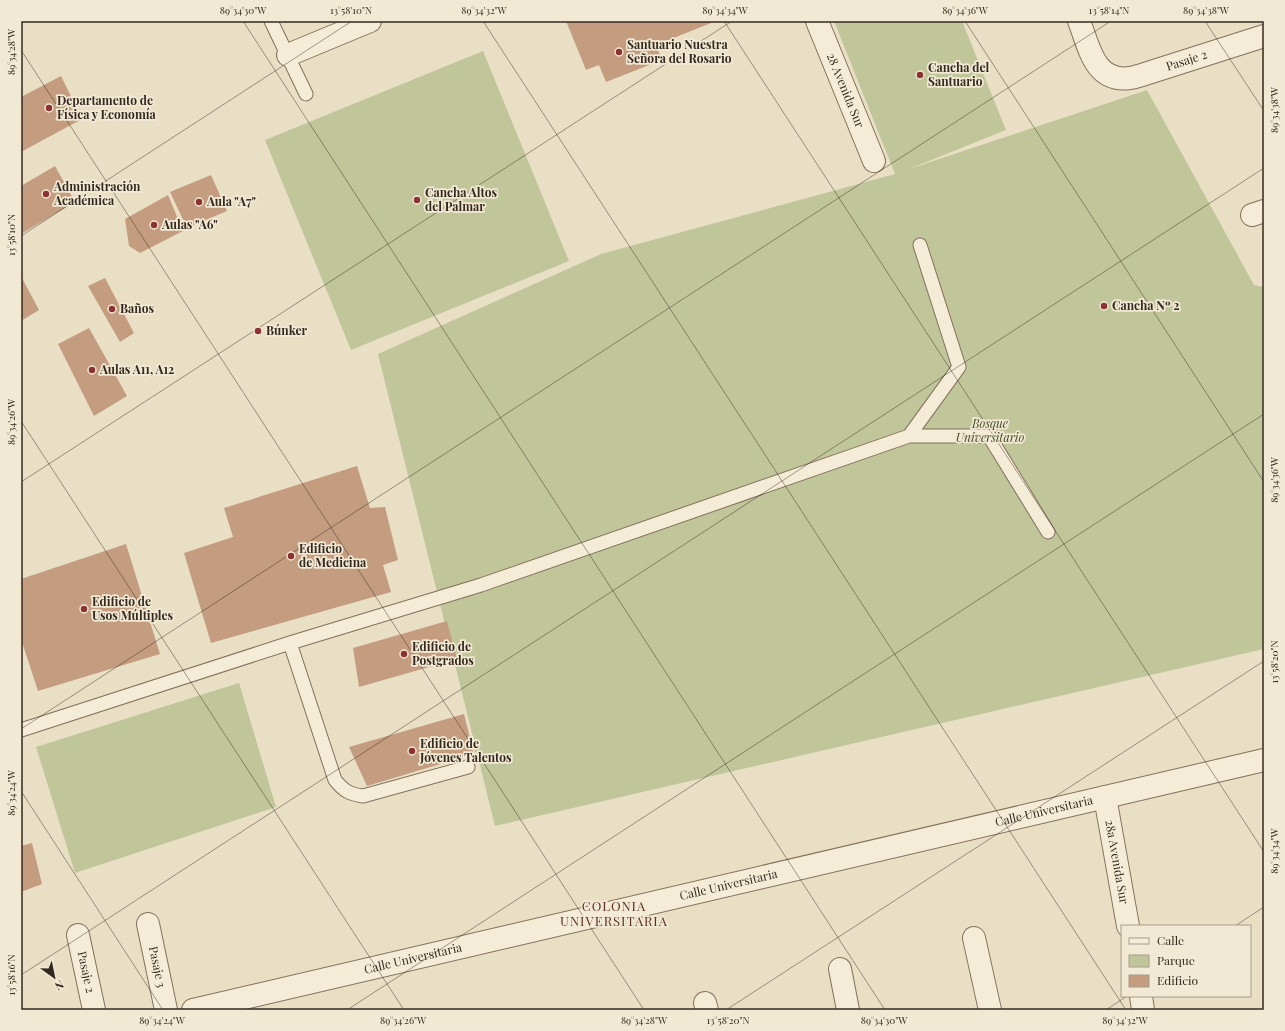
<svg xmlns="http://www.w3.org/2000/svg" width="1285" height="1031" font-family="'Playfair Display',serif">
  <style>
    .green { fill: #c1c69a }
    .building { fill: #c49c7f }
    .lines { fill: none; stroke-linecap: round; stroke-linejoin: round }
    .lane-casing { stroke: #82715d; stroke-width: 15 }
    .street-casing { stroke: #82715d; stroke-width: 24 }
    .lane { stroke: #f5ecd7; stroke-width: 13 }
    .street { stroke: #f5ecd7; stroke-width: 22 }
    .ticks { fill: none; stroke: #34291f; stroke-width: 1; stroke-opacity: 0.45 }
    .poi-dot { fill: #8b3333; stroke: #f2e9d4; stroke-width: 1.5 }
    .labels { text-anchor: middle; stroke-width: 3.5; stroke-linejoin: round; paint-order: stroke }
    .poi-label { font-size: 12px; font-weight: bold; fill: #34291f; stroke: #f2e9d4; text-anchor: start }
    .street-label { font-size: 12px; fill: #34291f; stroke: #f2e9d4 }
    .park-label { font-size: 12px; font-style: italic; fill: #444e28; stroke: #f2e9d4 }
    .neighbourhood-label { font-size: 13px; letter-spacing: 1px; fill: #5c3023; stroke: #f2e9d4 }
    .neatline { fill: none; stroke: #34291f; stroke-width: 1.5 }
    .ticks-label { font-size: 10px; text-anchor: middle; fill: #34291f }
  </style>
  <rect width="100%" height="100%" fill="#e9dfc5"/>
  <path class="green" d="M834 21H962L1006 130 909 169 1147 90 1254 285 1264 287V649L495 826 378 354 601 254 895 174Z
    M483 51 569 261 351 350 265 140Z
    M239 683 276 807 75 873 36 747Z"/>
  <path class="building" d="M566 21H710L711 23 656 45 662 60 606 82 599 65 586 70Z
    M61 76 82 119 21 152V97Z
    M55 166 75 202 21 234V186Z
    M211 175 227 211 187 228 170 192Z
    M168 195 183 231 140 253 129 246 125 219Z
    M21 276 39 310 21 321Z
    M105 278 134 333 120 342 88 286Z
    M89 328 127 396 94 416 58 344Z
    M357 466 370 508 385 507 398 560 383 565 391 592 211 643 184 553 233 537 224 508Z
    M126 544 160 654 38 691 21 639V579Z
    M447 621 457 659 359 687 353 648Z
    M464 714 474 754 367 786 349 747Z
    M32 843 42 884 21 892V846Z"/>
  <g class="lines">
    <defs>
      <path id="lane" d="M271 21 306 94
        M909 436 959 367 920 245
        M290 643 335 780C344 791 349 794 363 796L468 767
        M21 730 290 643 481 585 909 436H989L1048 532"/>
      <g id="street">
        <path id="s1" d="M817 21 874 161"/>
        <path id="s2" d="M1079 21C1089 46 1094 83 1130 78 1136 77 1142 75 1148 73L1264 36"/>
        <path d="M288 55 370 21"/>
        <path d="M1252 215 1264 211"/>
        <path id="s3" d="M1105 797 1128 926"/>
        <path id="s4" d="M148 924 166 1010"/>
        <path id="s5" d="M78 935 94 1010"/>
        <path d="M974 938 990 1010"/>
        <path d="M840 969 848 1010"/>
        <path d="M1141 996 1143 1010"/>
        <path d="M705 1003 707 1010"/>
        <path id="s6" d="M193 1010 1264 760"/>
      </g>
    </defs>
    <use href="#lane" class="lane-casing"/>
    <use href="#street" class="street-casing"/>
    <use href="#lane" class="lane"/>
    <use href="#street" class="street"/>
  </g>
  <path class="ticks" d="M243 21 885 1010M483 21 1126 1010M724 21 1264 852M965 21 1264 482M1205 21 1264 111M21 50 644 1010M21 236 352 21M21 421 404 1010M21 482 732 21M21 729 1111 21M21 791 163 1010M1235 926 1264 907M21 975 1264 168M347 1010 1264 414M726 1010 1264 661M1106 1010 1127 996"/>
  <g class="poi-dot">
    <circle cx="619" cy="52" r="4"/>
    <circle cx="920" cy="75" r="4"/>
    <circle cx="49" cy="108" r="4"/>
    <circle cx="46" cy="194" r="4"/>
    <circle cx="417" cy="200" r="4"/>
    <circle cx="199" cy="202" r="4"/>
    <circle cx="154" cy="225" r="4"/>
    <circle cx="1104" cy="306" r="4"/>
    <circle cx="112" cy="309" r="4"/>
    <circle cx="258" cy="331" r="4"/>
    <circle cx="92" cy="370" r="4"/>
    <circle cx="291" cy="556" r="4"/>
    <circle cx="84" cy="609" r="4"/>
    <circle cx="404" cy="654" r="4"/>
    <circle cx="412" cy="751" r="4"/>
  </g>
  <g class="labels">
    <g class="poi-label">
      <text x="627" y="49">Santuario Nuestra<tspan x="627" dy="14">Señora del Rosario</tspan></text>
      <text x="928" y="72">Cancha del<tspan x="928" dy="14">Santuario</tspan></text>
      <text x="57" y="105">Departamento de<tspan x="57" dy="14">Física y Economía</tspan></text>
      <text x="54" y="191">Administración<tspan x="54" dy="14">Académica</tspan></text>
      <text x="425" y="197">Cancha Altos<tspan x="425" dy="14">del Palmar</tspan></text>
      <text x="207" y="206">Aula "A7"</text>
      <text x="162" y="229">Aulas "A6"</text>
      <text x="1112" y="310">Cancha Nº 2</text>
      <text x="120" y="313">Baños</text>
      <text x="266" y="335">Búnker</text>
      <text x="100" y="374">Aulas A11, A12</text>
      <text x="299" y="553">Edificio<tspan x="299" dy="14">de Medicina</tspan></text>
      <text x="92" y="606">Edificio de<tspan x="92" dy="14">Usos Múltiples</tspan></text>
      <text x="412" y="651">Edificio de<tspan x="412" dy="14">Postgrados</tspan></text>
      <text x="420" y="748">Edificio de<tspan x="420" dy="14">Jóvenes Talentos</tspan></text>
    </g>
    <g class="street-label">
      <text dy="4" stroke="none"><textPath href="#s2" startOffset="144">Pasaje 2</textPath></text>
      <text dy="4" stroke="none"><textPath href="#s1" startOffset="75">28 Avenida Sur</textPath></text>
      <text dy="4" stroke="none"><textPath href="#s6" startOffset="874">Calle Universitaria</textPath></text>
      <text dy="4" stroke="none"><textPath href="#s3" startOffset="66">28a Avenida Sur</textPath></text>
      <text dy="4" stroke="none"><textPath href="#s6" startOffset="550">Calle Universitaria</textPath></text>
      <text dy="4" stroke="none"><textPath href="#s6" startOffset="226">Calle Universitaria</textPath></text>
      <text dy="4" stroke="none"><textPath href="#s4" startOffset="44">Pasaje 3</textPath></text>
      <text dy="4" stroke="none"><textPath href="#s5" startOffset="38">Pasaje 2</textPath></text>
    </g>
    <g class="park-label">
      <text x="990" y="428">Bosque<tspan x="990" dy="14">Universitario</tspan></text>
    </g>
    <g class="neighbourhood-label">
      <text x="614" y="911">COLONIA<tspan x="614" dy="15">UNIVERSITARIA</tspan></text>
    </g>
  </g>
  <rect width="1285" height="1031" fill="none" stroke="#f2e9d4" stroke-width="44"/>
  <rect x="1121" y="925" width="130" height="72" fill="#f2e9d4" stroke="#a69c8c"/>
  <rect x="1129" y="938" width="20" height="6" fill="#f5ecd7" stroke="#a69c8c"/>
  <text x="1157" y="945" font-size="12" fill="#34291f">Calle</text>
  <rect x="1129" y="955" width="20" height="12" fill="#c1c69a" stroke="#a69c8c"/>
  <text x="1157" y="965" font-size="12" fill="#34291f">Parque</text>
  <rect x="1129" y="975" width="20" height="12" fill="#c49c7f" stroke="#a69c8c"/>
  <text x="1157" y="985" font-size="12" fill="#34291f">Edificio</text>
  <g transform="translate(54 977) rotate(147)" stroke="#f2e9d4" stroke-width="3" paint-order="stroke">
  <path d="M0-3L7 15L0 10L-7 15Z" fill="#34291f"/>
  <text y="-6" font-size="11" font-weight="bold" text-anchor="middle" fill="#34291f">N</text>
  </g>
  <rect x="22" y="22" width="1241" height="987" class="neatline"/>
  <g class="ticks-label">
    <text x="243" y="14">89°34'30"W</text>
    <text x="351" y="14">13°58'10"N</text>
    <text x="484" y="14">89°34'32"W</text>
    <text x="725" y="14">89°34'34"W</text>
    <text x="965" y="14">89°34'36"W</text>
    <text x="1109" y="14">13°58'14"N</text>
    <text x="1206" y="14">89°34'38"W</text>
    <text transform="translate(11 52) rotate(-90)" y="4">89°34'28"W</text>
    <text transform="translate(1274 110) rotate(-90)" y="4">89°34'38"W</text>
    <text transform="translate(11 235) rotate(-90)" y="4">13°58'10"N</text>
    <text transform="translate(11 422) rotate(-90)" y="4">89°34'26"W</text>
    <text transform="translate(1274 480) rotate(-90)" y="4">89°34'36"W</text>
    <text transform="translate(1274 662) rotate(-90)" y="4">13°58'20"N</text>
    <text transform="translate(11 793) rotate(-90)" y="4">89°34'24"W</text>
    <text transform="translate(1274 851) rotate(-90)" y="4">89°34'34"W</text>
    <text transform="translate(11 975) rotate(-90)" y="4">13°58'16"N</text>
    <text x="162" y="1024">89°34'24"W</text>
    <text x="403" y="1024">89°34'26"W</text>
    <text x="644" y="1024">89°34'28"W</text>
    <text x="728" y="1024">13°58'20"N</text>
    <text x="884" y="1024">89°34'30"W</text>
    <text x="1125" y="1024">89°34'32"W</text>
  </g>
</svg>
